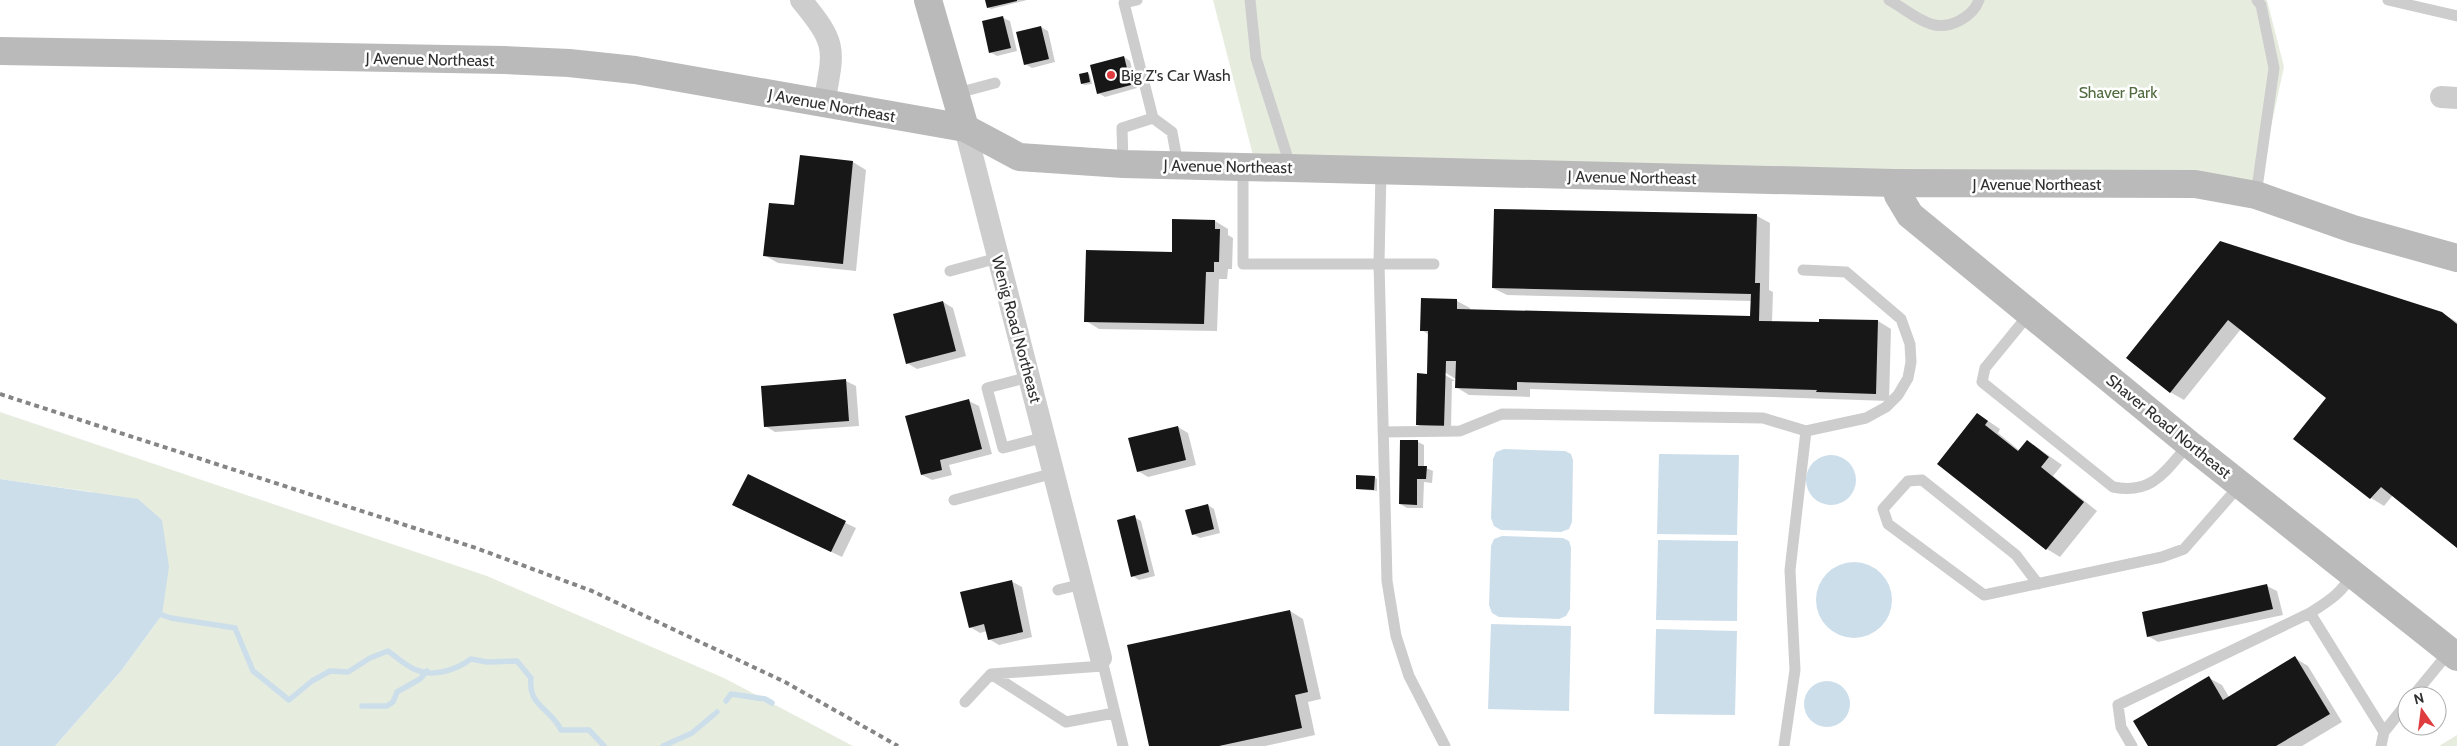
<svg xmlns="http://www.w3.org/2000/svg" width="2457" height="746" font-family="Cabin,sans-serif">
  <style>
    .green { fill: #e6eddf }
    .water { fill: #cddeeb }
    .shadow { fill: #0003 }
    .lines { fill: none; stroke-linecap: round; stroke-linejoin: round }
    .stream { stroke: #cddeeb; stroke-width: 5.5 }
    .building { fill: #171717 }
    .lane { stroke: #cdcdcd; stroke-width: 11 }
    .street { stroke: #cdcdcd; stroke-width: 22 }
    .secondary { stroke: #bababa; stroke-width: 28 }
    .rail { stroke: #858585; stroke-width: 4; stroke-dasharray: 5 4; stroke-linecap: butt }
    .poi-dot { fill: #de3c3e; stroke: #fff; stroke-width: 2 }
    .labels { text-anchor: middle; stroke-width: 5; stroke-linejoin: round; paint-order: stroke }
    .street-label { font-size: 16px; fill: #303030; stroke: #fff }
    .poi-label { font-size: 16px; fill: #303030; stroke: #fff; text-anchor: start }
    .park-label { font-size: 16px; fill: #516b3f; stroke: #fff }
  </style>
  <rect width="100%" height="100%" fill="#fff"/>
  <path class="green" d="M1213 0H2267L2284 67 2256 195 1256 167Z
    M0 412 487 576 724 678 853 746H55L121 671 162 615 92 492 0 479Z
    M2457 735V746H2439Z"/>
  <path class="water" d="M1504 449 1565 451 1571 454 1573 460 1572 522 1569 529 1561 532 1501 530 1494 526 1491 518 1493 459 1496 452Z
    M1659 454 1739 455 1737 535 1657 534Z
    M1806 480a25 25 0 1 1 50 0a25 25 0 1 1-50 0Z
    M0 479 138 499 162 520 169 567 162 615 121 671 55 746H0Z
    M1502 536 1563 538 1569 541 1571 547 1570 609 1566 616 1559 619 1499 617 1492 613 1489 605 1491 546 1494 539Z
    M1658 540 1738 541 1737 621 1656 620Z
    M1816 600a38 38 0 1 1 76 0a38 38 0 1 1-76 0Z
    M1491 624 1571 626 1569 711 1488 709Z
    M1656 629 1737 631 1735 715 1654 714Z
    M1804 704a23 23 0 1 1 46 0a23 23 0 1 1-46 0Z"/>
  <path class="shadow" d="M986 0H1027L991 9 988 7Z
    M1003 18 1010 21 1017 51 997 56 990 52Z
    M1041 27 1048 31 1055 62 1032 68 1025 64Z
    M1124 57 1130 61 1137 88 1105 97 1098 93Z
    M1087 73 1090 75 1092 84 1085 85 1082 84Z
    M801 157 853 162 866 170 856 271 778 263 764 255 795 206Z
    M1757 216 1770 223 1769 290 1773 292 1772 322 1820 323 1878 321 1891 329 1889 401 1530 389V397L1469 395 1456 387V379L1441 370 1440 372 1455 381H1452L1451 429 1424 428 1417 425 1432 375 1429 335 1422 330 1457 301 1470 308V311L1751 317 1752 301 1507 295 1493 288Z
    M1215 221 1228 229V235L1233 238 1232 269H1228L1227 279H1219L1217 331 1099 329 1086 321Z
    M2220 243 2442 313 2457 322V546L2393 495 2384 506 2371 498 2295 438 2327 398 2241 329 2184 400 2170 392Z
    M943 302 953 308 966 356 917 369 907 363Z
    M846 381 856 386 859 426 775 432 765 426Z
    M969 401 979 406 992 454 949 465 952 475 932 480 922 475Z
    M1978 414 2000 429 1998 433 2020 451 2028 441 2062 465 2053 476 2097 511 2060 557 2047 549 1938 464Z
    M1178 427 1188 433 1196 465 1148 477 1138 471Z
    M1418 442 1424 445V467L1433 471 1432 483 1424 482 1423 508H1407L1400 504Z
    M748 476 856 528 842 557 744 510Z
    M1375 477 1377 479V491L1357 489Z
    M1208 505 1214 509 1220 533 1200 538 1193 534Z
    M1134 517 1141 521 1155 576 1139 580 1133 576Z
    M1011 581 1022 587 1032 637 999 645 989 639 987 631 980 633 970 627Z
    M2267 586 2277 591 2283 615 2158 642 2148 636Z
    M1290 611 1303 619 1321 699 1308 702 1315 735 1265 746H1150Z
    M2295 658 2308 666 2342 722 2302 746H2150L2209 678 2222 685 2229 697Z"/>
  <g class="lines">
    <path class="stream" d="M162 615 171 618 235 628 253 671 289 700 312 681 330 671 348 672 370 658 388 651C396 657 405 665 414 669 433 678 456 670 471 659L487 662 517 661 531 678C528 707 550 707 561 730H589L604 746
      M726 701 731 694 765 699 772 703
      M362 706H387L393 702 397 692 420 679 427 671
      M663 746 692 733 717 712"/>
  </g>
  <path class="building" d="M985 0H1017V1L987 8Z
    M1003 16 1011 48 989 53 982 21Z
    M1041 26 1049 59 1024 65 1016 32Z
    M1124 56 1131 85 1097 94 1090 65Z
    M1088 72 1090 82 1081 84 1079 74Z
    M800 155 853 161 843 264 763 256 769 203 794 205Z
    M1494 209 1757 214 1755 283H1760L1759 321 1819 322V319L1878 320 1876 394 1816 392 1817 390 1517 382V390L1455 388 1456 361H1446L1444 426 1416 425 1417 373 1427 374 1428 331H1420L1421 298 1457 299V309L1750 316 1751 294 1492 288Z
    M1172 219 1215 220V229H1220L1219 262H1214V272H1206L1204 324 1084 322 1086 250 1172 252Z
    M2220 241 2442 312 2457 324V548L2381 487 2370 499 2293 439 2326 398 2228 320 2170 393 2126 358Z
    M943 301 956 351 906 364 893 314Z
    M846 379 849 421 764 427 761 386Z
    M969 399 982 449 940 460 942 470 921 475 905 416Z
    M1977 413 1988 421 1985 425 2018 451 2027 440 2049 457 2041 467 2084 502 2046 550 1937 464Z
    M1178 426 1186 460 1137 472 1128 438Z
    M1400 440H1418V466H1427L1426 479H1417V505L1399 504Z
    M748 474 846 521 831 552 732 505Z
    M1356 475 1375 476 1374 490 1356 489Z
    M1208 504 1214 529 1192 535 1185 510Z
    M1135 515 1149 572 1131 577 1117 520Z
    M1012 580 1023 632 988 640 984 624 969 628 960 592Z
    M2267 584 2273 609 2147 637 2142 612Z
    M1290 610 1308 692 1295 695 1302 728 1219 746H1149L1127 645Z
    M2295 656 2330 714 2276 746H2148L2133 721 2209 676 2223 700Z"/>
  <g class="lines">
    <path class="lane" d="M1137 0 1124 3 1153 118 1172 132 1178 165
      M1250 0 1256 58 1291 168
      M1889 0C1902 7 1917 20 1931 24 1949 30 1973 17 1979 0
      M2388 0 2457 16
      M954 94 995 83
      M1123 164 1122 128 1153 118
      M1243 167V264H1434
      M1381 170 1379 263 1387 581 1396 636 1409 676 1445 746
      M2256 195 2274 68 2261 5 2257 0
      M950 271 998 258
      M2030 313 1985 368 1982 382 2113 487C2153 495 2165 471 2189 444
      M1029 377 987 388 1003 448 1045 437
      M1383 432 1460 431 1502 414 1763 418 1806 431
      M954 500 1054 473
      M2352 573C2344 592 2327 602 2310 613L2384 732 2407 703
      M2038 584 2016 555 1922 480 1908 481 1883 509 1888 524 1984 595 2162 557 2184 549 2240 485
      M1058 590 1082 584
      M1102 660 1123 746
      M991 674 1066 722 1114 713
      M2413 696 2450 651
      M965 702 991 674 1103 666
      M1784 746 1795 670 1790 570 1806 431 1866 418 1886 407 1898 395 1908 378 1911 362 1910 344 1901 319 1846 272 1803 270
      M2132 746 2121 727 2118 705 2310 613
      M2381 746 2384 732"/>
    <path class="street" d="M801 0C838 45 834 48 824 104
      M2441 97 2457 98
      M965 128 1101 658"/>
    <path class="secondary" d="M928 0 965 128
      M0 51 504 60 569 63 635 70 965 128 1019 157 1123 164 1895 183 2195 184 2256 195 2353 229 2457 258
      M1895 183 1898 195 1910 215 2189 444 2457 657"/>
    <path class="rail" d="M0 394 476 548 592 591 785 682 898 746"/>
  </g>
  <circle class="poi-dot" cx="1111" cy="75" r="5"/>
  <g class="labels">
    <g class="street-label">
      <text transform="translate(430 59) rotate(1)" y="6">J Avenue Northeast</text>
      <text transform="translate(832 105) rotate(10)" y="6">J Avenue Northeast</text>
      <text transform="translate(1228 166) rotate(1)" y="6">J Avenue Northeast</text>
      <text transform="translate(1632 177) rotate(1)" y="6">J Avenue Northeast</text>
      <text x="2037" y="190">J Avenue Northeast</text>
      <text transform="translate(1017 329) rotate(75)" y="6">Wenig Road Northeast</text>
      <text transform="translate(2169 426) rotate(39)" y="6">Shaver Road Northeast</text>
    </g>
    <g class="poi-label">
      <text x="1121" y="81">Big Z's Car Wash</text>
    </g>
    <g class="park-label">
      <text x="2118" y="98">Shaver Park</text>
    </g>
  </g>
  <g transform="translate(2422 711) rotate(346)"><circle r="24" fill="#ffffff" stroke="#acacac"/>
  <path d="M0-4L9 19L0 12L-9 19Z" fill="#de3c3e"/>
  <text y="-8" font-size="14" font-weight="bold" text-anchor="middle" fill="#303030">N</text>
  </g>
</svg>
